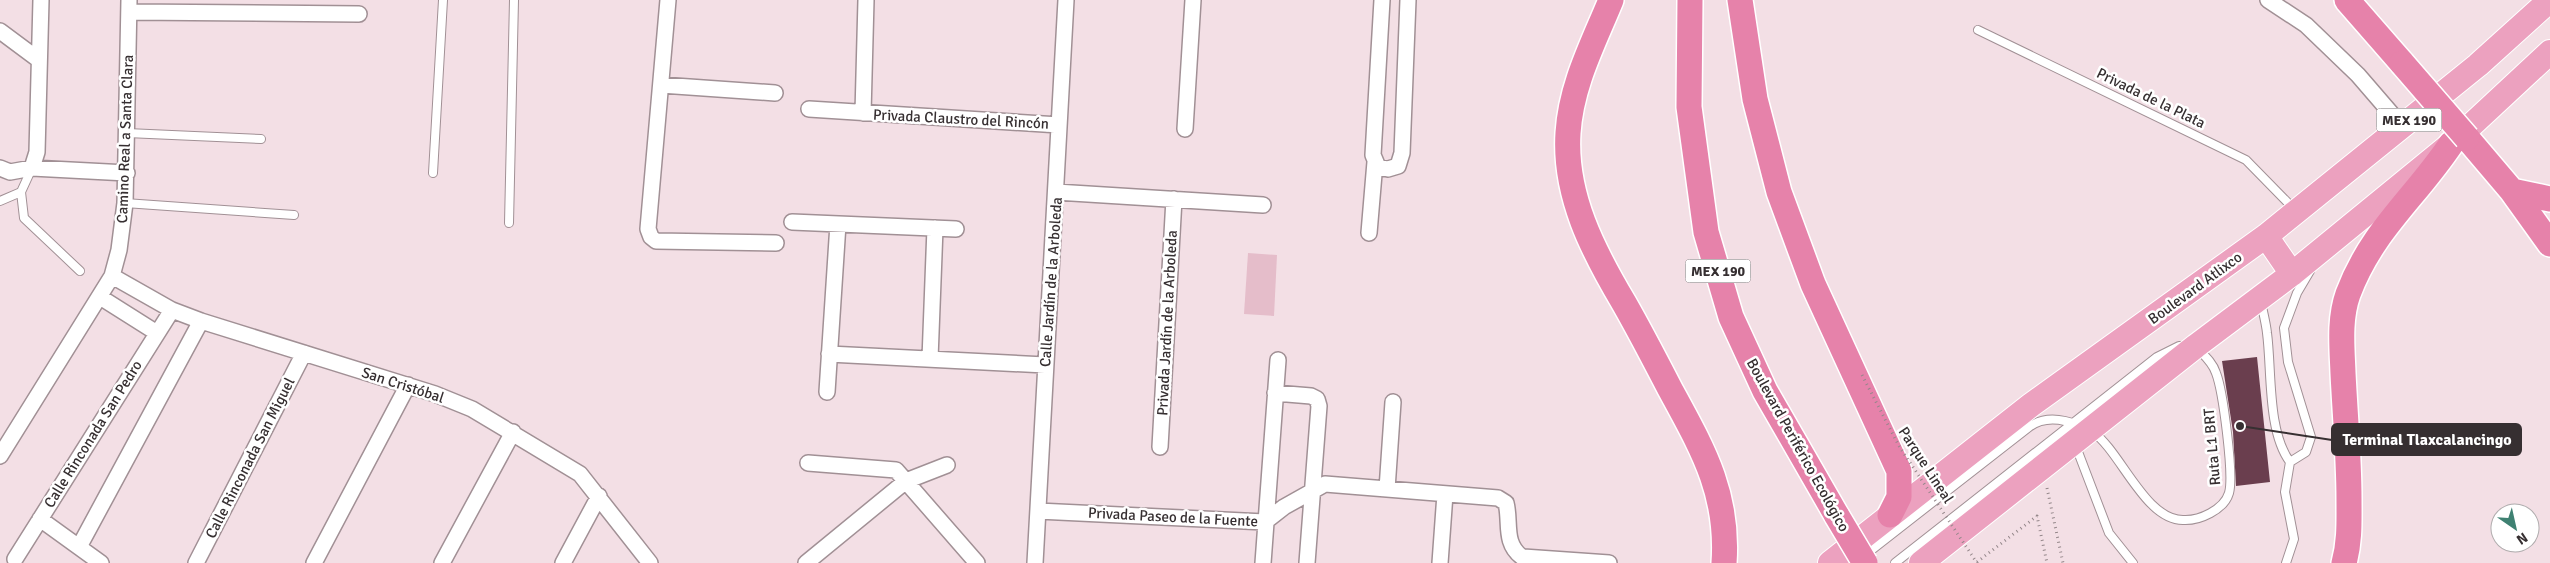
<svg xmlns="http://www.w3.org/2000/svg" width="2550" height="563" font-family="Signika,sans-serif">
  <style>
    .green { fill: #e5bdca }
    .building { fill: #6a3e4e }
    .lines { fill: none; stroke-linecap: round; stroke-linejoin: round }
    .service-casing { stroke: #a19095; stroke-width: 10 }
    .minor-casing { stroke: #a19095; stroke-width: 18 }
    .primary-casing { stroke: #fff; stroke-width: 26 }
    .trunk-casing { stroke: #fff; stroke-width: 28 }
    .path { stroke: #94878a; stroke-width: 3; stroke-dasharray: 1 4; stroke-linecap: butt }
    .service { stroke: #fff; stroke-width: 8 }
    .minor { stroke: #fff; stroke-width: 15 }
    .primary { stroke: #eca1bf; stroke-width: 24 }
    .trunk { stroke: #e682aa; stroke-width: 25 }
    .trunk-bridge-casing { stroke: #fff; stroke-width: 28; stroke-linecap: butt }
    .path-bridge { stroke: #94878a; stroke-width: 3; stroke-dasharray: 1 4; stroke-linecap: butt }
    .trunk-bridge { stroke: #e682aa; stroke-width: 25 }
    .labels { text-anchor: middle; stroke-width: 5; stroke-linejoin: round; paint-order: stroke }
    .shield { fill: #fff; stroke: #726d6f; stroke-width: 1 }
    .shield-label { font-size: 14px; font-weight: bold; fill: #362f31 }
    .street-label { font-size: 15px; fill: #362f31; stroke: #fff }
    .leader { fill: none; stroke: #362f31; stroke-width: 2 }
    .callout-dot { fill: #362f31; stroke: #fff; stroke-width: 2 }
    .callout { fill: #362f31; stroke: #362f31; stroke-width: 2 }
    .callout-label { font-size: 16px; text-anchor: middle; font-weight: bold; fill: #fff }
  </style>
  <rect width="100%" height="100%" fill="#f3dfe5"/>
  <path class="green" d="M1248 253 1277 255 1274 316 1244 314Z"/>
  <path class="building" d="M2257 357 2270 482 2236 486 2233 432 2222 361Z"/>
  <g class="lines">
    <defs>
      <path id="service" d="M1978 30 2246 160 2295 210
        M127 133 261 139
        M32 168 21 192 24 218 80 271
        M433 173 443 0
        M0 201 21 192
        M125 203 294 215
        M509 223 514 0
        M2261 302C2263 312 2266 323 2267 333 2272 370 2267 431 2290 462L2306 452 2311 437 2288 362 2284 328 2297 293 2310 271
        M2075 444 2109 533 2133 563
        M1865 555 2029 427C2040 419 2052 418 2065 421 2074 423 2085 426 2093 432 2121 452 2145 520 2183 520 2199 521 2224 510 2229 493 2234 475 2223 391 2216 373 2213 363 2205 356 2198 349
        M1895 563 2157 357 2179 346H2185
        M2286 563 2294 539 2285 492 2290 462"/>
      <path id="minor" d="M668 0 648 229 651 237 656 241 776 243
        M1382 0 1373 155 1378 167 1388 169 1398 166 1402 153 1408 0
        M2268 0 2306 25 2358 75 2402 126
        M129 12 359 14
        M0 31 39 60
        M661 85 775 93
        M809 109 1059 125
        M863 113 866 0
        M1185 129 1193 0
        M0 168 10 172 32 168 127 173
        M32 168 37 152 41 0
        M1056 192 1263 205
        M792 222 956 229
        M1369 233 1375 162
        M112 276 172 310 201 321 435 394 472 409 580 474 650 563
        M100 297 157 333
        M829 354 1045 365
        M930 359 935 228
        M827 392 838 224
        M1275 393 1311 396 1317 399 1319 406 1307 563
        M1160 447 1174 199
        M0 456 112 276 119 250 125 203 129 0
        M808 463 896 470 977 563
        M1387 489 1393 402
        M1038 511 1265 522 1284 507 1325 484 1498 498 1506 503C1511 522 1503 543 1522 557L1609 563
        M40 519 101 563
        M79 547 201 321
        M15 559 172 310
        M196 563 304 353
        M314 563 408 385
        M442 563 513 432
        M563 563 599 496
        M806 563 906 481 947 465
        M1035 563 1066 0
        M1263 563 1278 360
        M1440 563 1445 494"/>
      <path id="primary" d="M2266 236 2292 274
        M1830 563 2031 405 2266 236 2478 65 2550 0
        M1921 563 2196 346 2292 274 2451 144 2550 52"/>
      <path id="trunk" d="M1611 0C1593 44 1571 85 1568 133 1564 195 1593 251 1624 303 1640 331 1655 360 1670 389 1702 448 1729 493 1724 563
        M1690 0 1689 107 1706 232 1731 317 1765 391 1837 516
        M1740 0 1755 99 1779 192 1813 284 1899 471V497L1890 515
        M2347 0 2402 63
        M2467 138 2512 191 2550 244
        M2512 191 2550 199
        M2344 563C2350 541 2349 521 2349 499 2349 457 2345 415 2343 373 2342 347 2339 319 2348 294 2372 230 2415 198 2451 144"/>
    </defs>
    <use href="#service" class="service-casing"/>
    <use href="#minor" class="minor-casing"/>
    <use href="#primary" class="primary-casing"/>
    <use href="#trunk" class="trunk-casing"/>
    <path class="path" d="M2047 488 2063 563
      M1977 562 2037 516 2047 563"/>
    <use href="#service" class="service"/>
    <use href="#minor" class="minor"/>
    <use href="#primary" class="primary"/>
    <use href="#trunk" class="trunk"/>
    <defs>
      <path id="trunk-bridge" d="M2402 63 2467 138
        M1837 516 1865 563"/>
    </defs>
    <use href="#trunk-bridge" class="trunk-bridge-casing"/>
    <path class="path-bridge" d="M1862 375 1899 446 1977 563"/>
    <use href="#trunk-bridge" class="trunk-bridge"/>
  </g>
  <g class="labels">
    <g class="shield">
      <rect x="2376.5" y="108.5" width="65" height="23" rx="4"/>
      <rect x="1685.5" y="259.5" width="65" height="23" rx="4"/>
    </g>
    <g class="shield-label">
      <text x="2409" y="125">MEX 190</text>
      <text x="1718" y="276">MEX 190</text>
    </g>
    <g class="street-label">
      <text transform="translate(2151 98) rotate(26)" y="5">Privada de la Plata</text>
      <text transform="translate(961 119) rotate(3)" y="5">Privada Claustro del Rincón</text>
      <text transform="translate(125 139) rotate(-88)" y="5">Camino Real a Santa Clara</text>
      <text transform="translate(1051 282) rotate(-86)" y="5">Calle Jardín de la Arboleda</text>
      <text transform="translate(2195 288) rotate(-36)" y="5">Boulevard Atlixco</text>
      <text transform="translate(1167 323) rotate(-87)" y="5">Privada Jardín de la Arboleda</text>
      <text transform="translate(403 385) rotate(18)" y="5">San Cristóbal</text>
      <text transform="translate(93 434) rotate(-58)" y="5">Calle Rinconada San Pedro</text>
      <text transform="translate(1798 445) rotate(61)" y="5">Boulevard Periférico Ecológico</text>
      <text transform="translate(2212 447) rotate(-95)" y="5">Ruta L1 BRT</text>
      <text transform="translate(250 458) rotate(-63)" y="5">Calle Rinconada San Miguel</text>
      <text transform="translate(1926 465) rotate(57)" y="5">Parque Lineal</text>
      <text transform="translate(1173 517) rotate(3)" y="5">Privada Paseo de la Fuente</text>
    </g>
  </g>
  <path class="leader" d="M2240 426L2332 440"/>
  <circle class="callout-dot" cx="2240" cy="426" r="5"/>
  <rect class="callout" x="2332" y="424" width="189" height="31" rx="5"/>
  <g class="callout-label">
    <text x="2427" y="445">Terminal Tlaxcalancingo</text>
  </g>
  <g transform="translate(2515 528) rotate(146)"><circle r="24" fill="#ffffff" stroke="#afacad"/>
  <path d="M0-4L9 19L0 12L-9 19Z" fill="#3f8172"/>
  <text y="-8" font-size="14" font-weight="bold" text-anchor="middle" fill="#362f31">N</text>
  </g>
</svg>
